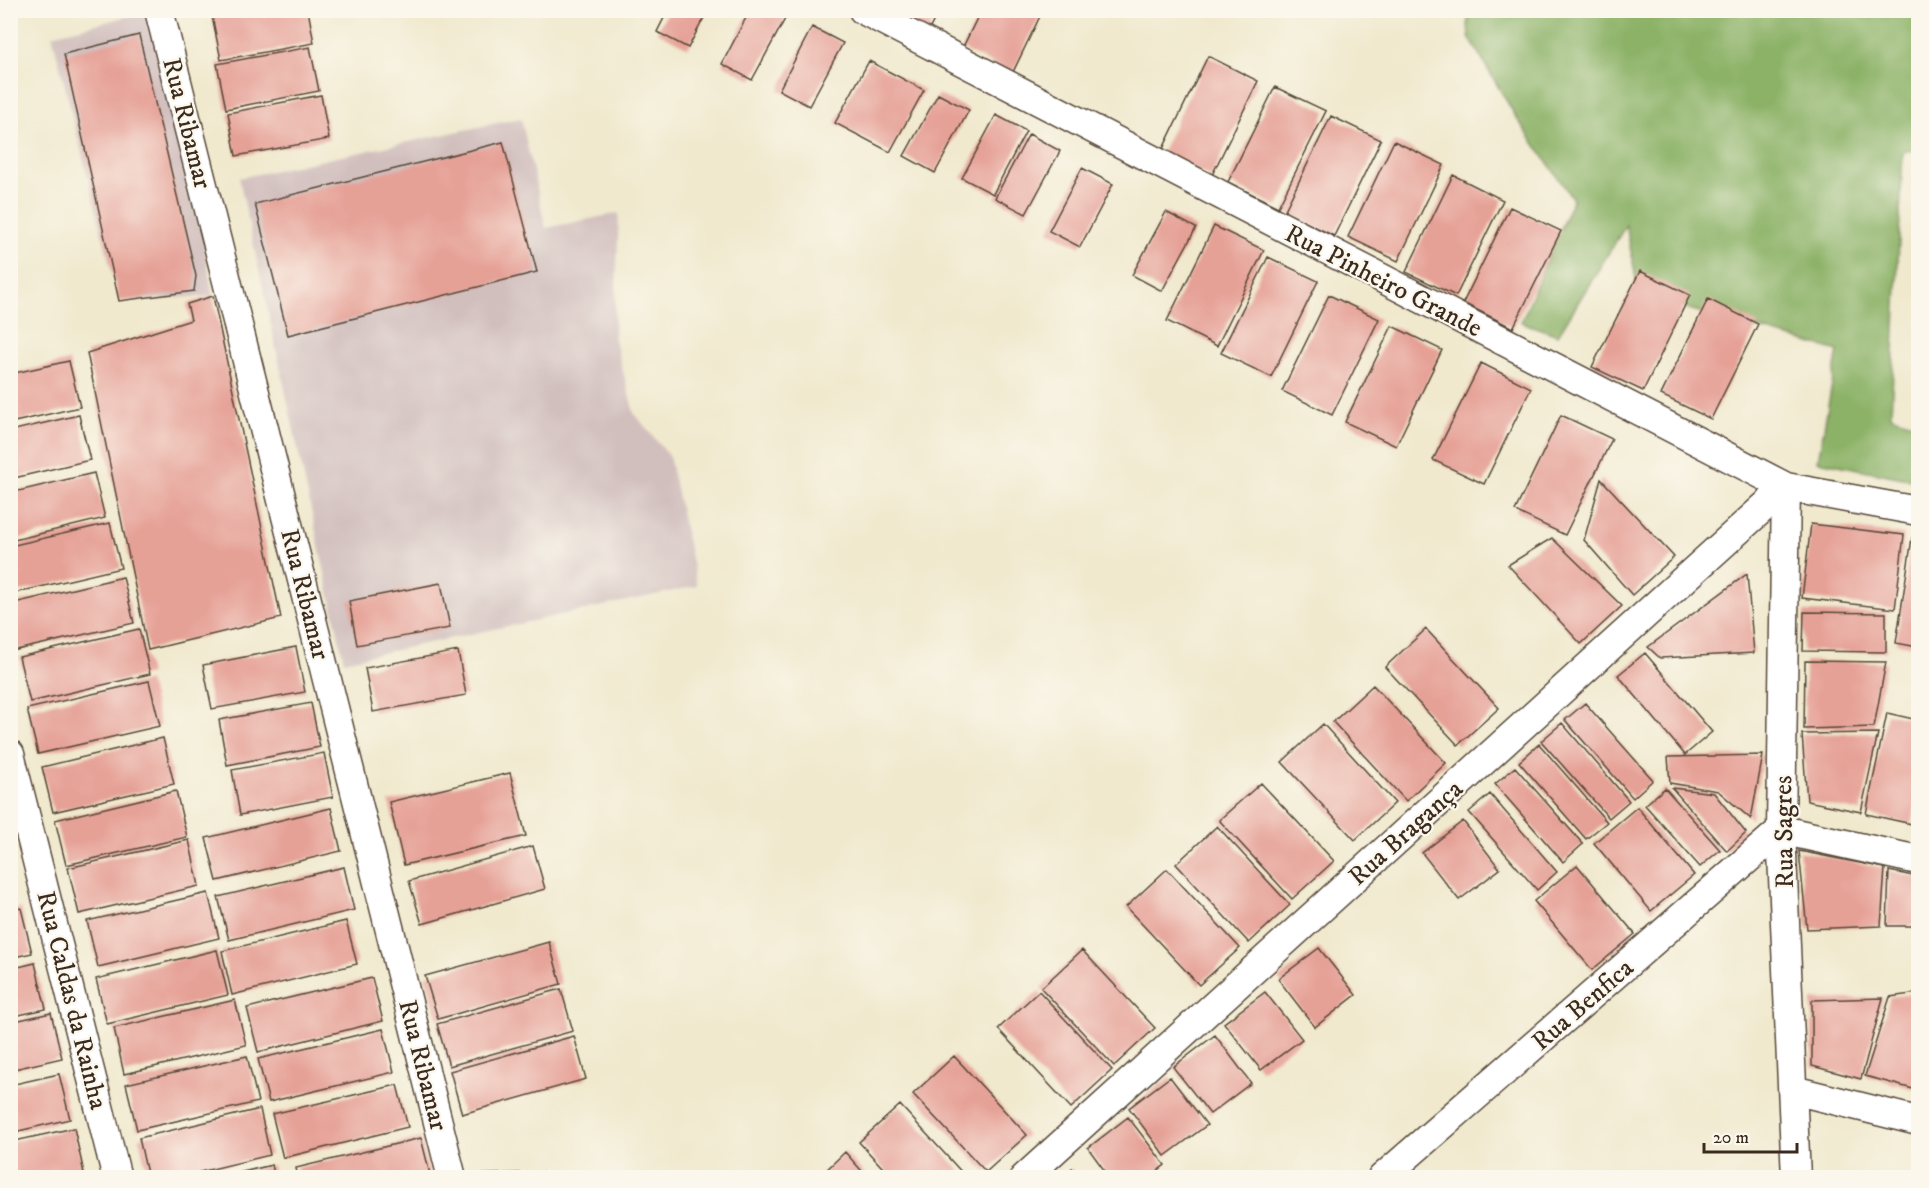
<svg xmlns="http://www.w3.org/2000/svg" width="1929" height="1188" font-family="'IM FELL DW Pica',serif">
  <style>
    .industrial { fill: #d1bfbe }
    .forest { fill: #8cb267; stroke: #646e42; stroke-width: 1.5 }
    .building { fill: #e6a197 }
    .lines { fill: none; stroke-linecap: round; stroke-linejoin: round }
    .street-casing { stroke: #564738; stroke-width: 31 }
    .street { stroke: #fff; stroke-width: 28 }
    .labels { text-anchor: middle; stroke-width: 4.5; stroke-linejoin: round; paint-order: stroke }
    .street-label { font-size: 26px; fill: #3b2a1e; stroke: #fbf7ec }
  </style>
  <rect width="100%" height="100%" fill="#fbf7ec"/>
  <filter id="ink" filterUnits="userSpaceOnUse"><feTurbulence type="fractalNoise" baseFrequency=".0167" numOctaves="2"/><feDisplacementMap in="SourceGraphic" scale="12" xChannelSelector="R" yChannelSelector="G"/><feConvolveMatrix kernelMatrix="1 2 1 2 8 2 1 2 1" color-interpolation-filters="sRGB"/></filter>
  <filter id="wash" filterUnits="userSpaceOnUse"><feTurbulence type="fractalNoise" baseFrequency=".008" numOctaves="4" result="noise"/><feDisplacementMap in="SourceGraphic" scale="24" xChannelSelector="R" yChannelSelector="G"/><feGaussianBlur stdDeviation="1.35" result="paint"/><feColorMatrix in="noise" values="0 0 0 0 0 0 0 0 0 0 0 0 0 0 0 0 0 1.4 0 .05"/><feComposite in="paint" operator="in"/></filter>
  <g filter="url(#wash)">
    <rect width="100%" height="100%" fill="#f0e9ce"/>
    <path class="industrial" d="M150 11H163L213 296 119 301 52 35Z
      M521 118 546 228 619 213 614 337 634 413 669 456 697 586 344 661 239 178Z"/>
    <path class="forest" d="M1467 11H1918V149L1903 152 1891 416 1918 425V481L1818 461 1838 351 1639 295 1626 225 1558 335 1521 322 1573 199 1516 117 1469 37Z"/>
    <g id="blocks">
      <path class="building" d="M240 10H308L314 43 221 60 212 16Z
        M668 10H708L688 48 657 32Z
        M750 10H774L786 17 752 80 722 64Z
        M878 10H939L927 34Z
        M981 10H1043L1012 74 962 49Z
        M812 27 843 43 809 106 779 90Z
        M139 35 196 276 194 291 119 301 64 54Z
        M310 47 319 91 226 109 217 64Z
        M1208 56 1258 81 1211 177 1161 153Z
        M869 61 924 90 890 152 835 123Z
        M1275 87 1326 111 1278 207 1228 182Z
        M938 94 969 110 935 173 904 156Z
        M321 95 329 139 236 156 228 113Z
        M996 115 1026 131 993 194 962 178Z
        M1331 116 1381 140 1334 236 1284 212Z
        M1029 134 1060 151 1026 214 995 198Z
        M1394 141 1444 165 1398 261 1348 237Z
        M503 142 537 272 288 335 255 204Z
        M1082 168 1113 184 1080 247 1049 231Z
        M1453 175 1503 200 1456 296 1406 272Z
        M1510 207 1561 231 1513 328 1463 303Z
        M1166 212 1196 228 1162 291 1132 275Z
        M1214 226 1264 250 1217 346 1167 321Z
        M1268 257 1318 281 1271 377 1221 353Z
        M1640 271 1690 295 1643 391 1592 367Z
        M1329 295 1379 319 1332 415 1282 391Z
        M213 296 281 618 148 650 87 353 191 320 187 304Z
        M1708 299 1758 324 1711 419 1661 395Z
        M1392 326 1442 350 1396 446 1345 422Z
        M69 361 80 407 10 423V374Z
        M1481 363 1531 388 1484 484 1433 460Z
        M79 415 90 460 10 479V431Z
        M1561 415 1612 439 1565 535 1515 511Z
        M94 473 105 518 10 541V493Z
        M1601 479 1674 557 1632 595 1584 540Z
        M110 523 121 568 10 594V546Z
        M1811 524 1904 535 1895 609 1802 598Z
        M1552 538 1622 606 1581 644 1508 565Z
        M1912 538H1918V647L1896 643Z
        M1747 574 1754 653 1660 658 1648 647Z
        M123 577 134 623 12 651 10 643V604Z
        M441 583 450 628 357 645 349 601Z
        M1804 612 1886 613V652L1803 651Z
        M139 629 150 674 30 702 19 657Z
        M1426 629 1499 708 1458 745 1385 667Z
        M296 647 305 692 212 709 203 665Z
        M458 651 466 695 373 712 365 668Z
        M1645 653 1712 732 1685 755 1618 675Z
        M1805 661 1886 662 1874 727 1804 729Z
        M149 681 160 726 38 754 27 709Z
        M1373 685 1446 763 1406 801 1333 722Z
        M311 703 320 747 227 765 219 720Z
        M1585 703 1653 780 1633 798 1565 720Z
        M1887 713 1918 720V793L1912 824 1866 814Z
        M1562 723 1629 801 1609 818 1541 741Z
        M1323 724 1395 803 1355 840 1282 762Z
        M1878 733 1861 812 1807 801 1802 734Z
        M163 738 174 784 53 812 42 767Z
        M1539 744 1607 822 1586 839 1519 762Z
        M324 753 333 797 240 815 232 770Z
        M1763 755 1751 819 1718 791 1670 783 1668 757Z
        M1515 767 1583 844 1563 862 1495 784Z
        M510 773 526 836 404 865 389 802Z
        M1261 783 1334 861 1292 899 1219 820Z
        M1665 788 1720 850 1700 867 1645 805Z
        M1672 788 1714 793 1746 833 1727 851Z
        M176 791 187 837 66 865 55 820Z
        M1490 794 1557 872 1537 890 1469 812Z
        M1637 807 1694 875 1651 911 1594 843Z
        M331 808 341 851 217 881 206 838Z
        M1463 821 1500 869 1459 900 1422 853Z
        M1217 826 1290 905 1249 943 1176 864Z
        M189 840 199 886 79 914 68 868Z
        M533 846 545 889 422 924 409 881Z
        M1799 851 1885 868 1881 926 1807 929Z
        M1577 865 1635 934 1592 970 1534 901Z
        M344 867 354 910 229 940 218 897Z
        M1167 869 1240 948 1199 985 1126 907Z
        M1889 871 1918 877V926H1887Z
        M208 893 219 938 98 967 87 921Z
        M21 908 32 953 10 958V910Z
        M346 921 357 964 232 995 222 951Z
        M549 942 561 984 438 1019 425 976Z
        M1319 948 1356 995 1315 1027 1278 979Z
        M217 950 228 995 107 1024 96 979Z
        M1082 950 1155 1028 1114 1066 1041 988Z
        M35 963 46 1009 10 1017V969Z
        M372 978 383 1021 258 1052 247 1008Z
        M561 989 573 1031 449 1066 437 1024Z
        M1039 991 1112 1070 1071 1108 998 1029Z
        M1265 992 1302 1039 1261 1070 1224 1023Z
        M1918 993V1069L1913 1089 1865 1076 1890 997Z
        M1883 998 1861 1079 1812 1066V1000Z
        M235 1000 246 1045 124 1074 114 1028Z
        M51 1013 62 1058 10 1070V1022Z
        M383 1029 394 1072 269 1102 258 1059Z
        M1215 1035 1251 1083 1210 1114 1173 1067Z
        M574 1036 586 1079 462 1114 450 1071Z
        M247 1056 258 1102 137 1130 126 1084Z
        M954 1056 1027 1135 986 1172 913 1094Z
        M59 1074 70 1119 10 1133V1085Z
        M1170 1077 1207 1125 1165 1156 1129 1108Z
        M397 1085 408 1127 283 1158 272 1114Z
        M900 1105 967 1178H892L859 1142Z
        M260 1109 270 1155 175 1178H148L139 1138Z
        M1128 1117 1165 1165 1148 1178H1110L1088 1148Z
        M74 1128 84 1173 65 1178H10V1142Z
        M421 1138 431 1178H298L296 1168Z
        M845 1152 868 1178H818Z
        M272 1165 275 1178H221V1177Z
        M1072 1168 1079 1178H1060Z
        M542 1172 541 1178H470V1175Z"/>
    </g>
  </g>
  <g filter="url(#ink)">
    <use href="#blocks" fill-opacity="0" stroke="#564738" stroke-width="1.5"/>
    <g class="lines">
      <defs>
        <path id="street" d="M159 10 452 1178
          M863 10 1786 487 1918 511
          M1786 487 1781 830 1796 1178
          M10 754 117 1178
          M1793 1090 1918 1121
          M1024 1178 1786 487
          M1382 1178 1781 830 1918 860"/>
      </defs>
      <use href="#street" class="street-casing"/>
      <use href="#street" class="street"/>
    </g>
  </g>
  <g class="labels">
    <g class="street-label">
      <text transform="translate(188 123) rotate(76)" y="9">Rua Ribamar</text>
      <text transform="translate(1384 280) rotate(27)" y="9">Rua Pinheiro Grande</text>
      <text transform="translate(306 594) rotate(76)" y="9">Rua Ribamar</text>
      <text transform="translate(1405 832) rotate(-42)" y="9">Rua Bragança</text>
      <text transform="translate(1783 832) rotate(-91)" y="9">Rua Sagres</text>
      <text transform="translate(73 1000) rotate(76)" y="9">Rua Caldas da Rainha</text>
      <text transform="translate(1582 1004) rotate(-41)" y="9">Rua Benfica</text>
      <text transform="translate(424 1065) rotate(76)" y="9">Rua Ribamar</text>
    </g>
  </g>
  <rect width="1929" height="1188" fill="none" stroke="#fbf7ec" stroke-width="36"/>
  <path d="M1704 1143v9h93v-9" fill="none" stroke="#3b2a1e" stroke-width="3"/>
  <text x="1713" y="1143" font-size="18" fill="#3b2a1e" stroke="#fbf7ec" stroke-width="4.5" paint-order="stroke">20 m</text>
</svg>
